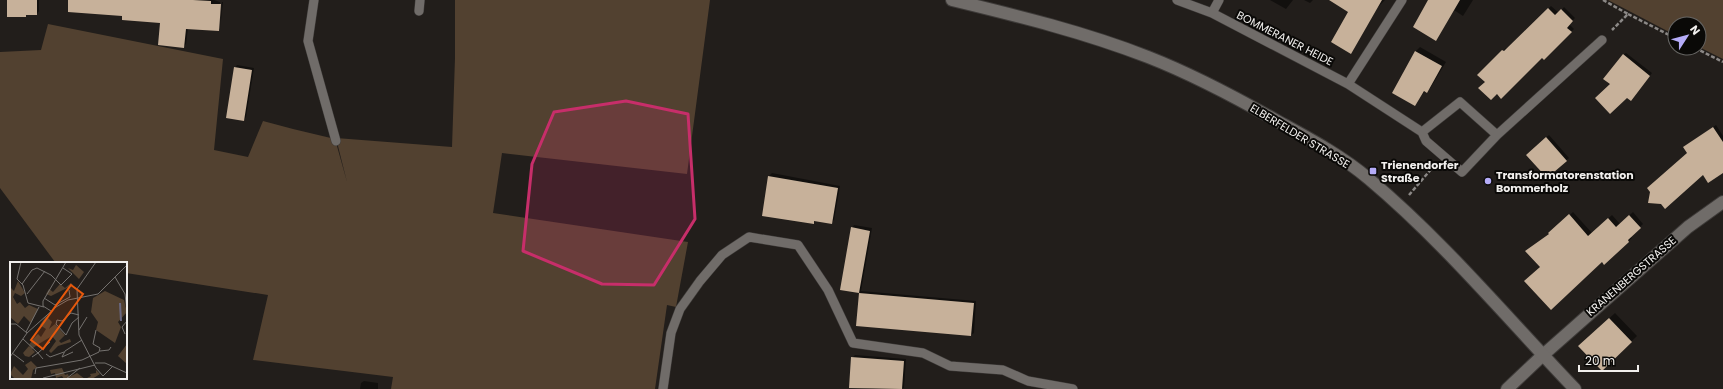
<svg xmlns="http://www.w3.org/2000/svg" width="1723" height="389" font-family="Poppins,sans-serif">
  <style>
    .green { fill: #524130 }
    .shadow { fill: #0007 }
    .building { fill: #c7b19a }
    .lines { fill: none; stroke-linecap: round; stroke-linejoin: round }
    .service-casing { stroke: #3e3b39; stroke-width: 10 }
    .minor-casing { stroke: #3e3b39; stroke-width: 14 }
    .secondary-casing { stroke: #3e3b39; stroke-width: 14 }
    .path { stroke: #8b8886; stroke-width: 2.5; stroke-dasharray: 4 2; stroke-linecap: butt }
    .service { stroke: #706c69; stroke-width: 9 }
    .minor { stroke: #706c69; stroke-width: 12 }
    .secondary { stroke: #706c69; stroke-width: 12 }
    .marked { fill: #c72e6a; fill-opacity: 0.2; stroke: #c72e6a; stroke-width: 3; stroke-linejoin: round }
    .poi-dot { fill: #b5acf8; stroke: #0a0907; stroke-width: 1.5 }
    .labels { text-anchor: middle; stroke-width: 4; stroke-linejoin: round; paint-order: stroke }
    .street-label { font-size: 11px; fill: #f1efed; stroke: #0a0907 }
    .poi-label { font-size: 11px; font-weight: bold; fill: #f1efed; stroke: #0a0907; text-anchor: start }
    .inset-river { fill: none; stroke: #6a6882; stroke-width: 2 }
    .inset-road { fill: none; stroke: #75726f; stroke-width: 1 }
    .view { fill: #e8590c; fill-opacity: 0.15; stroke: #e8590c; stroke-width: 2 }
    .inset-edge { fill: none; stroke: #f1efed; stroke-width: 2 }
  </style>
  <rect width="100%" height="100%" fill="#221e1b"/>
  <path class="green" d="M455 0H710L687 174 502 153 493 213 688 242 676 307 667 305 655 389H391L393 377 253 360 268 295 126 273V263L55 262 0 188V52L41 50 48 24 223 59 214 150 248 157 263 121 293 129 335 139 347 182 336 138 452 147 455 58Z
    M1608 0H1723V59L1699 47V24H1675V35Z"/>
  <path class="shadow" d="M8 0H39V11L37 14H27L25 16Z
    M74 0H214L220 2 218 29H220L219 30 188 28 186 44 184 46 161 22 124 15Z
    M1270 0H1293L1286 9Z
    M1304 0H1313L1310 3Z
    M1348 0H1385L1378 7 1351 53Z
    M1430 0H1473L1463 16 1454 10 1436 40Z
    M222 2H223L220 29Z
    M1551 6 1559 13 1564 7 1575 18 1569 24 1574 29 1544 58 1542 56 1486 82 1479 75 1506 48 1507 49Z
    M1420 47 1446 62 1431 87 1427 92 1425 91 1414 105 1393 93 1416 51Z
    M1626 53 1652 73 1633 97 1611 84 1623 55Z
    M237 65 254 68 246 117 244 120 235 68Z
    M1716 125 1723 136V171L1688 152 1687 145Z
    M1549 135 1569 158 1547 177 1527 155Z
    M772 173 840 186 834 220 832 222 816 220 813 222 764 215 769 176Z
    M1573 212 1592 233 1612 215 1620 224 1633 212 1643 224 1630 236 1632 238 1604 263 1602 261 1541 267 1550 234Z
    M854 225 872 228 861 291 976 301 974 333 971 335 857 325 860 292 841 289 852 228Z
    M1615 313 1637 336 1602 370 1585 341Z
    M855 355 906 359 904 388 874 389 850 387 852 358Z
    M364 381 378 383V389H360L361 383Z"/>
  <path class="building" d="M7 0H37V15H26V17H7Z
    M68 0H193L211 1V4H221L219 31 186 29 184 48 158 45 160 23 122 20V16L68 12Z
    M1329 0H1382L1351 54 1331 42 1348 12Z
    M1428 0H1460L1436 41 1413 27Z
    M1548 8 1555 15 1561 9 1573 21 1567 28 1572 32 1544 60 1542 58 1501 99 1497 94 1491 100 1478 88 1485 82 1477 75 1502 50 1504 51Z
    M1415 51 1442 66 1427 93 1424 91 1415 106 1392 93Z
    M1623 54 1650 76 1631 101 1627 98 1610 114 1595 98 1610 84 1603 79Z
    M234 67 252 70 244 121 226 118Z
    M1713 127 1723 142V173L1708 183 1703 175 1665 209 1661 204 1648 203 1650 192 1647 188 1687 153 1683 147Z
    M1546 137 1567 161 1547 178 1526 155Z
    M768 176 838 188 832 224 814 221V224L762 216Z
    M1569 214 1588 236 1608 218 1616 227 1629 215 1641 228 1628 240 1629 242 1604 265 1602 262 1551 310 1524 281 1540 267 1525 251 1549 234 1548 233Z
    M851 227 870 231 859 293 840 290Z
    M859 293 974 303 971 336 856 326Z
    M1609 318 1632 342 1602 371 1578 346Z
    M851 357 904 361 902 389 849 388Z"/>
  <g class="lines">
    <defs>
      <path id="service" d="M314 0 308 41 336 141
        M1177 0 1212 13 1348 84 1422 132 1426 141 1462 172 1497 135 1602 40
        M419 11 420 0
        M1212 13 1219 0
        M1348 84 1402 0
        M1422 132 1460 102 1497 135
        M663 389 671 333 680 309 700 281 722 255 749 237 798 245 828 290 853 343 923 353 950 366 1003 370 1028 381 1073 389"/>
      <path id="minor" d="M1507 389 1543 355 1688 227 1723 202"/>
      <path id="secondary" d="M952 0C1018 16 1084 32 1148 57 1194 75 1237 98 1279 122 1310 139 1342 156 1369 179 1444 242 1507 318 1575 389"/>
    </defs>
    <use href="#service" class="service-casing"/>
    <use href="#minor" class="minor-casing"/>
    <use href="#secondary" class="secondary-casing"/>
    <path class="path" d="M1603 0 1628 14 1612 30
      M1628 14 1675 38
      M1695 48 1723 62
      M1409 195 1433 167"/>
    <use href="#service" class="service"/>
    <use href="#minor" class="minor"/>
    <use href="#secondary" class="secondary"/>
  </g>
  <path class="marked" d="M626 101 688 114 695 219 654 285 602 284 523 251 532 164 554 112Z"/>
  <g class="poi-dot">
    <rect x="1369" y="167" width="8" height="8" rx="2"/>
    <circle cx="1488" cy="181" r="4"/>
  </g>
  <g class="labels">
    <g class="street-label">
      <text transform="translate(1285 38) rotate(27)" y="4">BOMMERANER HEIDE</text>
      <text transform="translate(1300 136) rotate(31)" y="4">ELBERFELDER STRASSE</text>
      <text transform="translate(1631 276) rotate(-41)" y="4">KRANENBERGSTRASSE</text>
    </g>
    <g class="poi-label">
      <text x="1381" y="169">Trienendorfer<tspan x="1381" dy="13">Straße</tspan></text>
      <text x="1496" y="179">Transformatorenstation<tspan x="1496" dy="13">Bommerholz</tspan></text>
    </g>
  </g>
  <g transform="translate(10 262)">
    <rect width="117" height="117" fill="#221e1b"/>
    <path d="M66 3 74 10 69 17 58 6 63 8ZM8 19 15 31 11 34 5 31 3 35 7 42 10 40 15 46 19 43 28 47 21 61 14 54 8 62 0 55V25L4 29ZM71 19 41 34 36 32 39 27 43 30 50 22 55 26 61 21 63 23ZM95 29 114 38 117 50 108 60 111 65 105 81 86 68 88 60 81 50 83 36ZM36 54 42 60 39 67 45 62 55 73 49 79 51 81 60 77 61 80 48 84 41 91 39 89 46 79 42 74 27 83 22 87 25 90 19 95 15 94 13 91 19 84 22 86 19 83 23 77 28 72 31 75 36 67 30 63ZM117 82V102L108 94ZM21 99 27 105 23 108 21 117H5L0 112 4 104 13 113 18 107 15 103ZM52 106 55 113 58 112 59 115 67 111 75 117 81 114 80 112 86 111V108L90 112 82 117H54L52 114 46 116 45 111 49 110 41 112 40 108Z" fill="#524130"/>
    <path class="inset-river" d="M110 41 111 59"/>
    <path class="inset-road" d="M11 0 7 17 13 23 18 41 34 45M86 0 67 27 69 73 86 106 93 114 103 104M105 15 115 32 117 49M12 22 22 8 27 6 41 13 51 23 62 12 53 6M17 32 35 9M34 36 45 43 60 35 59 28M41 49 33 44V39L56 0M69 53 61 51 52 59 47 58 46 62 56 73 62 61 69 55M0 62H6L17 71M69 68 77 55M16 70 29 45M115 72 112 65 117 59M13 77 28 91 40 80M90 89 99 88 101 85M63 90 52 95 55 89 72 78M2 91 14 100M36 92 40 95 54 90M0 95 17 71 46 45 58 38 88 32 117 3M22 95 28 91 33 97M85 101H95L117 111M25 112 26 106 72 98 89 90 90 86 83 82 86 68M33 116 85 103M56 117 70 106"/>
    <path class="view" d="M61 23 73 32 33 87 21 78Z"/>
    <rect width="117" height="117" class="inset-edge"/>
  </g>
  <g transform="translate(1687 36) rotate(54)"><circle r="19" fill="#0a0907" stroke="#666563"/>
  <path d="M0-3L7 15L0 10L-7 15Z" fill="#b5acf8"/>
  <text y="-6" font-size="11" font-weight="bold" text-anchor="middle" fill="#f1efed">N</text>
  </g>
  <path d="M1579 365v6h59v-6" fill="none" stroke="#f1efed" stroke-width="2"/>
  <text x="1585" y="365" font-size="12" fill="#f1efed" stroke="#0a0907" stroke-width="3" paint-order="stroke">20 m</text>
</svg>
